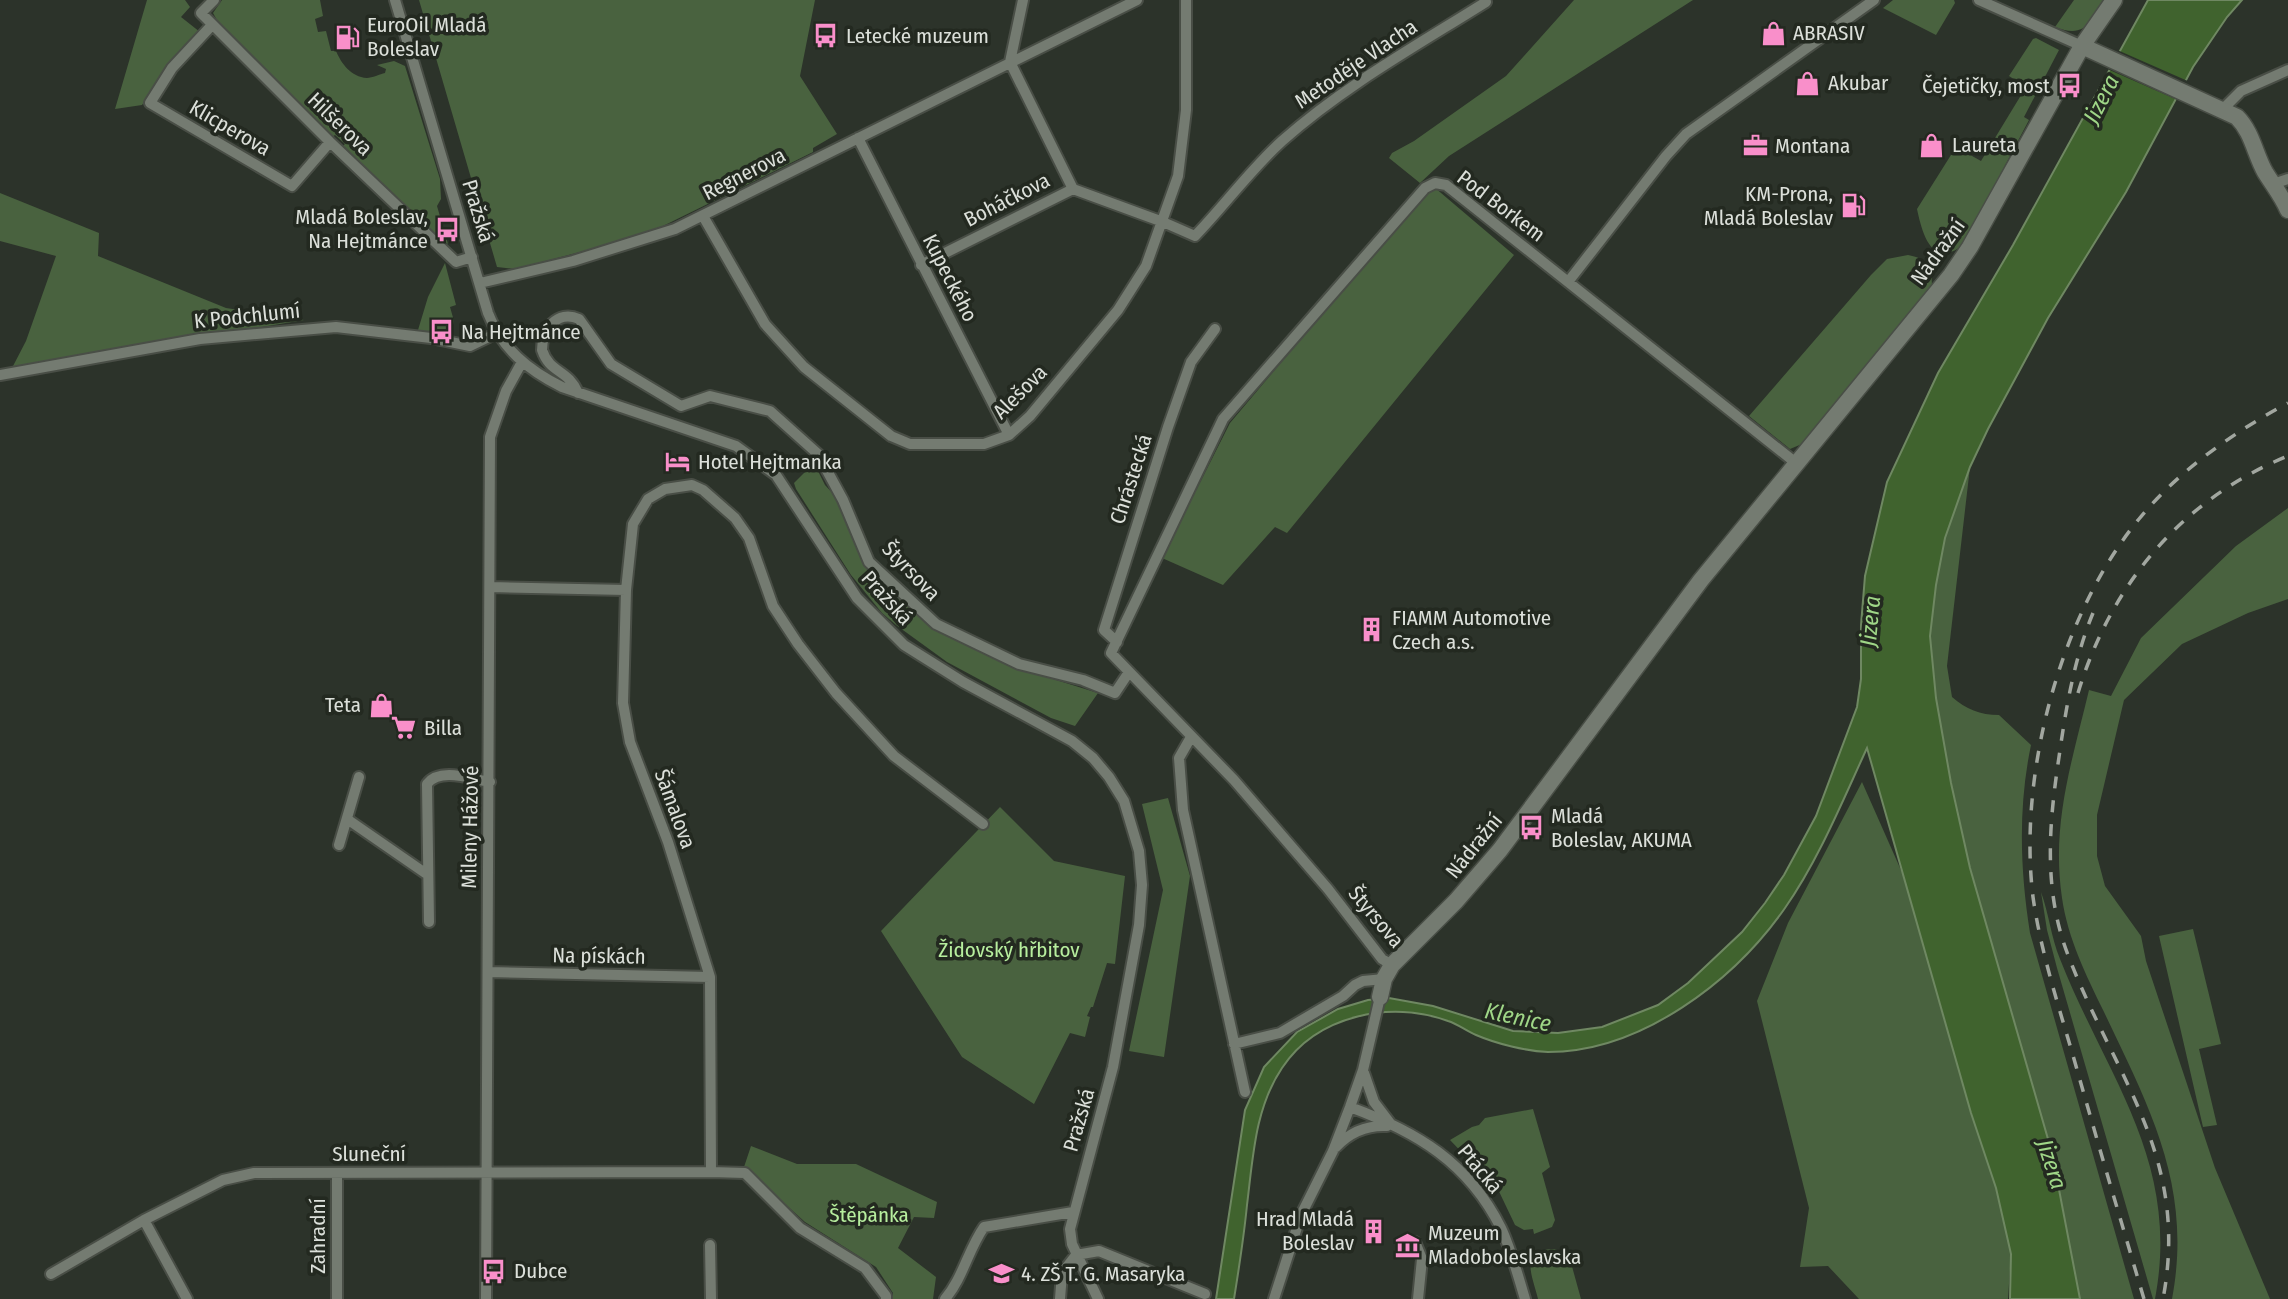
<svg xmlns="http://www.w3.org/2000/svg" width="2288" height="1299" font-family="'Fira Sans Condensed',sans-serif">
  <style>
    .green { fill: #49623f }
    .water { fill: #40632e; stroke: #6f8862; stroke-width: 2 }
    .pier { fill: #2c332a }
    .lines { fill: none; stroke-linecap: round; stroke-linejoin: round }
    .street-casing { stroke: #494e46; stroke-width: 14 }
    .secondary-casing { stroke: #494e46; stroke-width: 19 }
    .street { stroke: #747b71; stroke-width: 10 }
    .secondary { stroke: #747b71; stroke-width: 16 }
    .rail { stroke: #a2a7a0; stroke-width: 3.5; stroke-dasharray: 12 12; stroke-linecap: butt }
    .labels { text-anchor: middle; stroke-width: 7; stroke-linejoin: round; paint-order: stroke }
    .poi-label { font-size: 21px; fill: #dce0da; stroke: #232920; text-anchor: start }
    .street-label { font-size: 21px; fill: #dce0da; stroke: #232920 }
    .park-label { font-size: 21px; fill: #b7ee9e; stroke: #232920 }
    .water-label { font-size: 23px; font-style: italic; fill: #9fd687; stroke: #232920 }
  </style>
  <rect width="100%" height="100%" fill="#2c332a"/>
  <path class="green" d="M147 0H185L190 7 181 17 200 32 168 66 142 105 115 109Z
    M222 0H320L323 16 315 19 318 32 326 31 331 51H336C341 63 351 77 367 78 372 78 380 74 385 73L386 69 377 65 394 61 405 66 440 179 441 199 437 206 448 244 435 236 342 147 345 144 335 135 332 137 218 22 213 13Z
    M419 0H815L800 76 837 134 813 148V152L663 226 607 245 515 269 497 267Z
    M1574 0H1693L1449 156 1420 183 1389 158 1392 153 1414 141 1506 76Z
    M1893 0H1954L1955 3 1936 35 1883 8Z
    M2074 0H2107C2090 22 2085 39 2055 27Z
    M2036 38 2059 50 2024 117 2029 120 1963 245C1931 270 1922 232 1917 209L1956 147 1981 161 2026 87 2009 76 2033 39Z
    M1434 187 1514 255 1287 533 1275 527 1223 585 1162 558 1230 423 1381 244Z
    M0 193 99 233 98 256 226 308 304 320 12 368 26 341 56 256 0 241Z
    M1908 255C1926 258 1932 267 1932 285L1802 444 1790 449 1749 416 1871 275 1887 259Z
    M445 263 456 305 450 307 454 321 451 333 439 330 437 334 418 330 428 297Z
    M814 463 825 485 837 498 865 565 934 628 1011 666 1098 693 1075 726 1051 718 947 662 896 625 882 613 851 575 796 489 794 483Z
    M1970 467 1947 666 1952 697C1966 709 1980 715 1999 715L2031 745C2018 807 2020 870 2030 933L2134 1299H2080L2052 1153 1970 868 1951 783 1936 698 1930 636 1936 585 1945 538Z
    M2288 508V599L2248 613 2182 644 2124 700 2097 815V856L2105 886 2141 936 2146 961 2215 1168 2270 1299H2172C2193 1187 2150 1109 2104 1012 2086 975 2068 939 2062 898 2051 823 2072 762 2089 690L2111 696 2141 638 2236 546Z
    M1862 782 1908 886 1971 1113 1996 1188 2011 1254 2008 1299H1859L1828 1266 1800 1267 1809 1208 1757 1001 1788 923Z
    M1168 798 1190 876 1164 1057 1129 1051 1163 890 1142 804Z
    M1000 807 1054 861 1125 876 1115 964 1107 963 1093 1007H1091L1087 1016 1090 1017 1085 1037 1070 1033 1034 1104 962 1057 881 931Z
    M2041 892C2049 914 2051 937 2060 959 2107 1078 2181 1161 2155 1299H2153L2057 968 2047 930Z
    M2193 929 2221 1044 2199 1049 2217 1125 2203 1127 2159 936Z
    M1533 1109 1550 1167 1542 1173 1555 1220 1552 1227 1534 1234 1533 1229 1524 1230 1515 1225 1494 1181 1471 1162 1450 1140 1472 1127 1479 1125 1485 1118Z
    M751 1146 797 1164H856L937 1202 934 1218 914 1217 898 1248 936 1277 933 1299H893V1293L876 1267 805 1222 744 1167Z
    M1553 1249 1568 1252 1581 1299H1538C1533 1277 1518 1250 1553 1249Z"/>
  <path class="water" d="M2148 0H2242L2227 17 2193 67 2126 192 2048 318 1988 429 1970 467 1945 538 1936 585 1930 636 1936 698 1951 783 1970 868 2052 1153 2080 1299H2010L2011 1254 1996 1188 1971 1113 1867 748C1842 802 1819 859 1785 908 1734 981 1641 1052 1548 1052 1526 1051 1497 1044 1476 1035 1466 1031 1458 1024 1448 1021 1391 1000 1317 1015 1282 1068 1255 1108 1253 1157 1247 1205 1244 1236 1239 1268 1234 1299H1216L1245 1110 1264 1067 1297 1032 1338 1009 1368 1000 1389 998 1433 1006 1513 1031 1558 1033 1602 1027 1658 1005 1688 983 1742 932 1765 903 1784 875 1816 816 1857 707 1861 679V625L1865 576 1887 482 1938 373 2013 245Z"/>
  <path class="pier" d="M2115 49 2190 82 2180 101 2105 68Z"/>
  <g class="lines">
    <defs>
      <path id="street" d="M214 0 201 13 330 142 456 262 472 257
        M395 0 488 313C502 349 528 370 562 387L736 446 776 475 857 598 904 645 963 682 1072 741 1093 758 1109 777 1124 801 1139 851 1142 885 1139 925 1113 1067 1070 1229 1072 1244 1098 1299
        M1023 0 1010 62 1073 189 1163 222 1195 236C1225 205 1250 170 1282 141 1344 86 1416 46 1486 2
        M1979 0 2082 46
        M212 25 172 68 150 103 292 186 330 142
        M2223 109 2241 91 2288 70
        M858 138 1009 435
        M2273 184 2288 179
        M703 216 765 324 804 367 891 436 910 444H984L1009 435 1030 416 1118 310 1146 266 1178 176 1186 110V0
        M921 265 1073 189
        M1568 282 1666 156 1686 134 1874 0
        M480 283 573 261 675 229 1137 0
        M0 375 200 339 336 327 431 338 470 346 497 333
        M578 393C568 369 550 374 542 350 542 330 557 309 579 319L611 364 681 406 710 396 770 411 818 454 843 500 869 562 936 624 1019 664 1083 680 1115 693 1129 672
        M491 587 626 590
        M1117 642 1104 630 1168 427 1191 362 1215 329
        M1191 737 1179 758 1183 810 1245 1092
        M347 819 428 875
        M339 845 359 777
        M429 922 427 784C440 767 471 779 490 782
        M1392 965 1382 959 1328 889 1234 780 1111 653 1223 419 1425 188 1435 183 1446 185 1796 463
        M488 972 710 977
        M1234 1044 1280 1033 1343 996 1355 985 1363 981 1384 979
        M1364 1073 1374 1102 1390 1123
        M1350 1107C1417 1132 1468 1162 1501 1228 1511 1249 1518 1276 1525 1299
        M1336 1147C1350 1132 1367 1125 1387 1126
        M711 1172 710 977 668 842 630 742 623 703 626 590 633 524 648 499 665 489 692 485 703 490 735 518 749 538 773 606 798 644 836 693 894 756 983 824
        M144 1220 187 1299
        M1415 1242 1422 1259 1418 1299
        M710 1245 711 1299
        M1076 1255 1099 1251 1205 1294
        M51 1274 144 1220 223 1180 254 1173 711 1172 745 1173 800 1228 865 1268 886 1296V1299
        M337 1299V1173
        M486 1299 490 437 506 391 522 362
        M945 1299C963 1278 968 1250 984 1227L1073 1212
        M1060 1299 1062 1273 1076 1255
        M1274 1299 1301 1215 1333 1151 1350 1107 1363 1070 1380 997"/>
      <path id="secondary" d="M2082 46 2237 117C2252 132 2255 154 2265 172 2273 185 2282 196 2288 210
        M1380 997 1384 979 1392 965 1456 901 1500 850 1701 580 1951 275 1970 247 2082 46 2114 0"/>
    </defs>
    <use href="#street" class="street-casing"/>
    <use href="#secondary" class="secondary-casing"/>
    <use href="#street" class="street"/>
    <use href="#secondary" class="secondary"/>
    <path class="rail" d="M2093 613C2074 659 2066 708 2059 757 2049 824 2043 890 2068 955 2115 1078 2190 1156 2163 1299
      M2078 693C2111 584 2182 499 2288 456
      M2144 1299C2121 1221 2098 1144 2076 1066 2060 1010 2041 954 2033 897 2018 774 2060 615 2139 519 2178 471 2234 432 2288 403"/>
  </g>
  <defs>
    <symbol id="shop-bare" viewBox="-9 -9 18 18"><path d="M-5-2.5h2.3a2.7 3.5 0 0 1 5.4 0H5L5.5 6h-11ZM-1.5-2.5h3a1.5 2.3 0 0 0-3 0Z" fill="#f98fca" stroke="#232920" stroke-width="2.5" paint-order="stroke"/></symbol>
    <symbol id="bus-bare" viewBox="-9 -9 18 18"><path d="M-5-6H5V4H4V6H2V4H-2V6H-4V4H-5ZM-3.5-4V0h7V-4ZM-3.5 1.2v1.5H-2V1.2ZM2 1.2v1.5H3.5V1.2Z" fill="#f98fca" stroke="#232920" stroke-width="2.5" paint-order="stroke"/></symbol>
    <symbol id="fuel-bare" viewBox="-9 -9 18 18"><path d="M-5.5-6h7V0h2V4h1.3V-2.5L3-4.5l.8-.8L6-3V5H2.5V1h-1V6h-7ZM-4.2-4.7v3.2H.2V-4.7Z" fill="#f98fca" stroke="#232920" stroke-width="2.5" paint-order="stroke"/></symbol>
    <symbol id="office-bare" viewBox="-9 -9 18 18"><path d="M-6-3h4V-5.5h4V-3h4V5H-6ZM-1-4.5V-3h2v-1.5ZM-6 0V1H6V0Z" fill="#f98fca" stroke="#232920" stroke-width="2.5" paint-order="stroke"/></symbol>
    <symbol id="hotel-bare" viewBox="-9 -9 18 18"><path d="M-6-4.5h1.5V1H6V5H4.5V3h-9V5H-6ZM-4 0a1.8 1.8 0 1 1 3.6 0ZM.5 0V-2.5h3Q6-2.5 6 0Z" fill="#f98fca" stroke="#232920" stroke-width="2.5" paint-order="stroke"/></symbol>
    <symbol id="building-bare" viewBox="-9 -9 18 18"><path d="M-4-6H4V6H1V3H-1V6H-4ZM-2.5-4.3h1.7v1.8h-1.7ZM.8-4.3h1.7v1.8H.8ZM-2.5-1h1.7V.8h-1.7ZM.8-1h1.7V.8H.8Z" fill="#f98fca" stroke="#232920" stroke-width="2.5" paint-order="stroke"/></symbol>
    <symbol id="supermarket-bare" viewBox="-9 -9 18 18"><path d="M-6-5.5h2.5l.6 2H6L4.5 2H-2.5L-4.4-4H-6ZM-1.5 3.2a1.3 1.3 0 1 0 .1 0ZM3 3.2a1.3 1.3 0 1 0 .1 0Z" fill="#f98fca" stroke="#232920" stroke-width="2.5" paint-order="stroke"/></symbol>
    <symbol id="museum-bare" viewBox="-9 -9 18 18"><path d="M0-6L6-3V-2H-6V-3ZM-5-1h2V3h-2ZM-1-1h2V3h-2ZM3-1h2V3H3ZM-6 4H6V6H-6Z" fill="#f98fca" stroke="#232920" stroke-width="2.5" paint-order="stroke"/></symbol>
    <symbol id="school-bare" viewBox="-9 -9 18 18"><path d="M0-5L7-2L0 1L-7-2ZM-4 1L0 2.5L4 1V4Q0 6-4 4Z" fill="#f98fca" stroke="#232920" stroke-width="2.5" paint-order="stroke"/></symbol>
  </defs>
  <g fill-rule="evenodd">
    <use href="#shop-bare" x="1756" y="16" width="35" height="35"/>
    <use href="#bus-bare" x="808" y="18" width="35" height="35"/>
    <use href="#fuel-bare" x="330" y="20" width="35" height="35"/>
    <use href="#shop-bare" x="1790" y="66" width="35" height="35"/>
    <use href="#bus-bare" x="2052" y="68" width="35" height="35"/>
    <use href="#shop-bare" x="1914" y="128" width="35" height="35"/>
    <use href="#office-bare" x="1738" y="128" width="35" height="35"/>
    <use href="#fuel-bare" x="1836" y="188" width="35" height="35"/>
    <use href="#bus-bare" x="430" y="212" width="35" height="35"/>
    <use href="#bus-bare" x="424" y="314" width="35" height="35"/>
    <use href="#hotel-bare" x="660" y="444" width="35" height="35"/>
    <use href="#building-bare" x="1354" y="612" width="35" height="35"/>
    <use href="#shop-bare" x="364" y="688" width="35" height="35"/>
    <use href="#supermarket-bare" x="386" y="710" width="35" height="35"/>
    <use href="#bus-bare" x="1514" y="810" width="35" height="35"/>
    <use href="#building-bare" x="1356" y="1214" width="35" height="35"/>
    <use href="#museum-bare" x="1390" y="1228" width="35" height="35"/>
    <use href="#bus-bare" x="476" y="1254" width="35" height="35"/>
    <use href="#school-bare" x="984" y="1256" width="35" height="35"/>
  </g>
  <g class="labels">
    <g class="poi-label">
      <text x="367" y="32">EuroOil Mladá<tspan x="367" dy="24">Boleslav</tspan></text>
      <text x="1793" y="40">ABRASIV</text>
      <text x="846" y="43">Letecké muzeum</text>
      <text x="1828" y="90">Akubar</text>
      <text x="2050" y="93" text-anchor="end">Čejetičky, most</text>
      <text x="1952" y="152">Laureta</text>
      <text x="1775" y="153">Montana</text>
      <text x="1833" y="201" text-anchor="end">KM-Prona,<tspan x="1833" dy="24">Mladá Boleslav</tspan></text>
      <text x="428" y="224" text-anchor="end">Mladá Boleslav,<tspan x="428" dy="24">Na Hejtmánce</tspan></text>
      <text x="461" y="339">Na Hejtmánce</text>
      <text x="698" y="469">Hotel Hejtmanka</text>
      <text x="1392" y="625">FIAMM Automotive<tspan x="1392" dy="24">Czech a.s.</tspan></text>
      <text x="361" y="712" text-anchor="end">Teta</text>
      <text x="424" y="735">Billa</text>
      <text x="1551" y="823">Mladá<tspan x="1551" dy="24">Boleslav, AKUMA</tspan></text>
      <text x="1354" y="1226" text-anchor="end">Hrad Mladá<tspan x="1354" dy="24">Boleslav</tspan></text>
      <text x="1428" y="1240">Muzeum<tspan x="1428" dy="24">Mladoboleslavska</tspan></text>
      <text x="514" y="1278">Dubce</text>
      <text x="1021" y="1281">4. ZŠ T. G. Masaryka</text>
    </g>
    <g class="street-label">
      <text transform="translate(1356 64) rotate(-34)" y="7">Metoděje Vlacha</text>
      <text transform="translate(340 124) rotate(44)" y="7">Hilšerova</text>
      <text transform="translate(230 128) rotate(30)" y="7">Klicperova</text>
      <text transform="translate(744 174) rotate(-27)" y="7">Regnerova</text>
      <text transform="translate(1007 200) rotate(-27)" y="7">Boháčkova</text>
      <text transform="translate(1501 206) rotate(37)" y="7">Pod Borkem</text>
      <text transform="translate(478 211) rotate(73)" y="7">Pražská</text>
      <text transform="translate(1938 252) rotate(-54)" y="7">Nádražní</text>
      <text transform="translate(950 278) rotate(63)" y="7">Kupeckého</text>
      <text transform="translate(247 316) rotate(-6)" y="7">K Podchlumí</text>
      <text transform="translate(1020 392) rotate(-45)" y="7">Alešova</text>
      <text transform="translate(1131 479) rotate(-72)" y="7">Chrástecká</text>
      <text transform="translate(911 571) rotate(46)" y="7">Štyrsova</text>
      <text transform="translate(887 598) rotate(48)" y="7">Pražská</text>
      <text transform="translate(675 809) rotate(70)" y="7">Šámalova</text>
      <text transform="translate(470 827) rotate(-89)" y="7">Mileny Hážové</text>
      <text transform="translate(1474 846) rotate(-51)" y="7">Nádražní</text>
      <text transform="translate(1376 917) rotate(50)" y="7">Štyrsova</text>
      <text transform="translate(599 956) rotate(1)" y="7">Na pískách</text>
      <text transform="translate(1079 1120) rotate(-74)" y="7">Pražská</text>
      <text x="369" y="1161">Sluneční</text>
      <text transform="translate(1480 1169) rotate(50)" y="7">Ptácká</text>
      <text transform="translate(318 1236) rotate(-90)" y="7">Zahradní</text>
    </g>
    <g class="park-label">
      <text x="1009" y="957">Židovský hřbitov</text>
      <text x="869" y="1222">Štěpánka</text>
    </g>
    <g class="water-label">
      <text transform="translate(2101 99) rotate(-63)" y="8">Jizera</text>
      <text transform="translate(1870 621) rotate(-85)" y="8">Jizera</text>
      <text transform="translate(1518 1017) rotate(12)" y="8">Klenice</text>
      <text transform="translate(2052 1164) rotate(72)" y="8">Jizera</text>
    </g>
  </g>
</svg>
